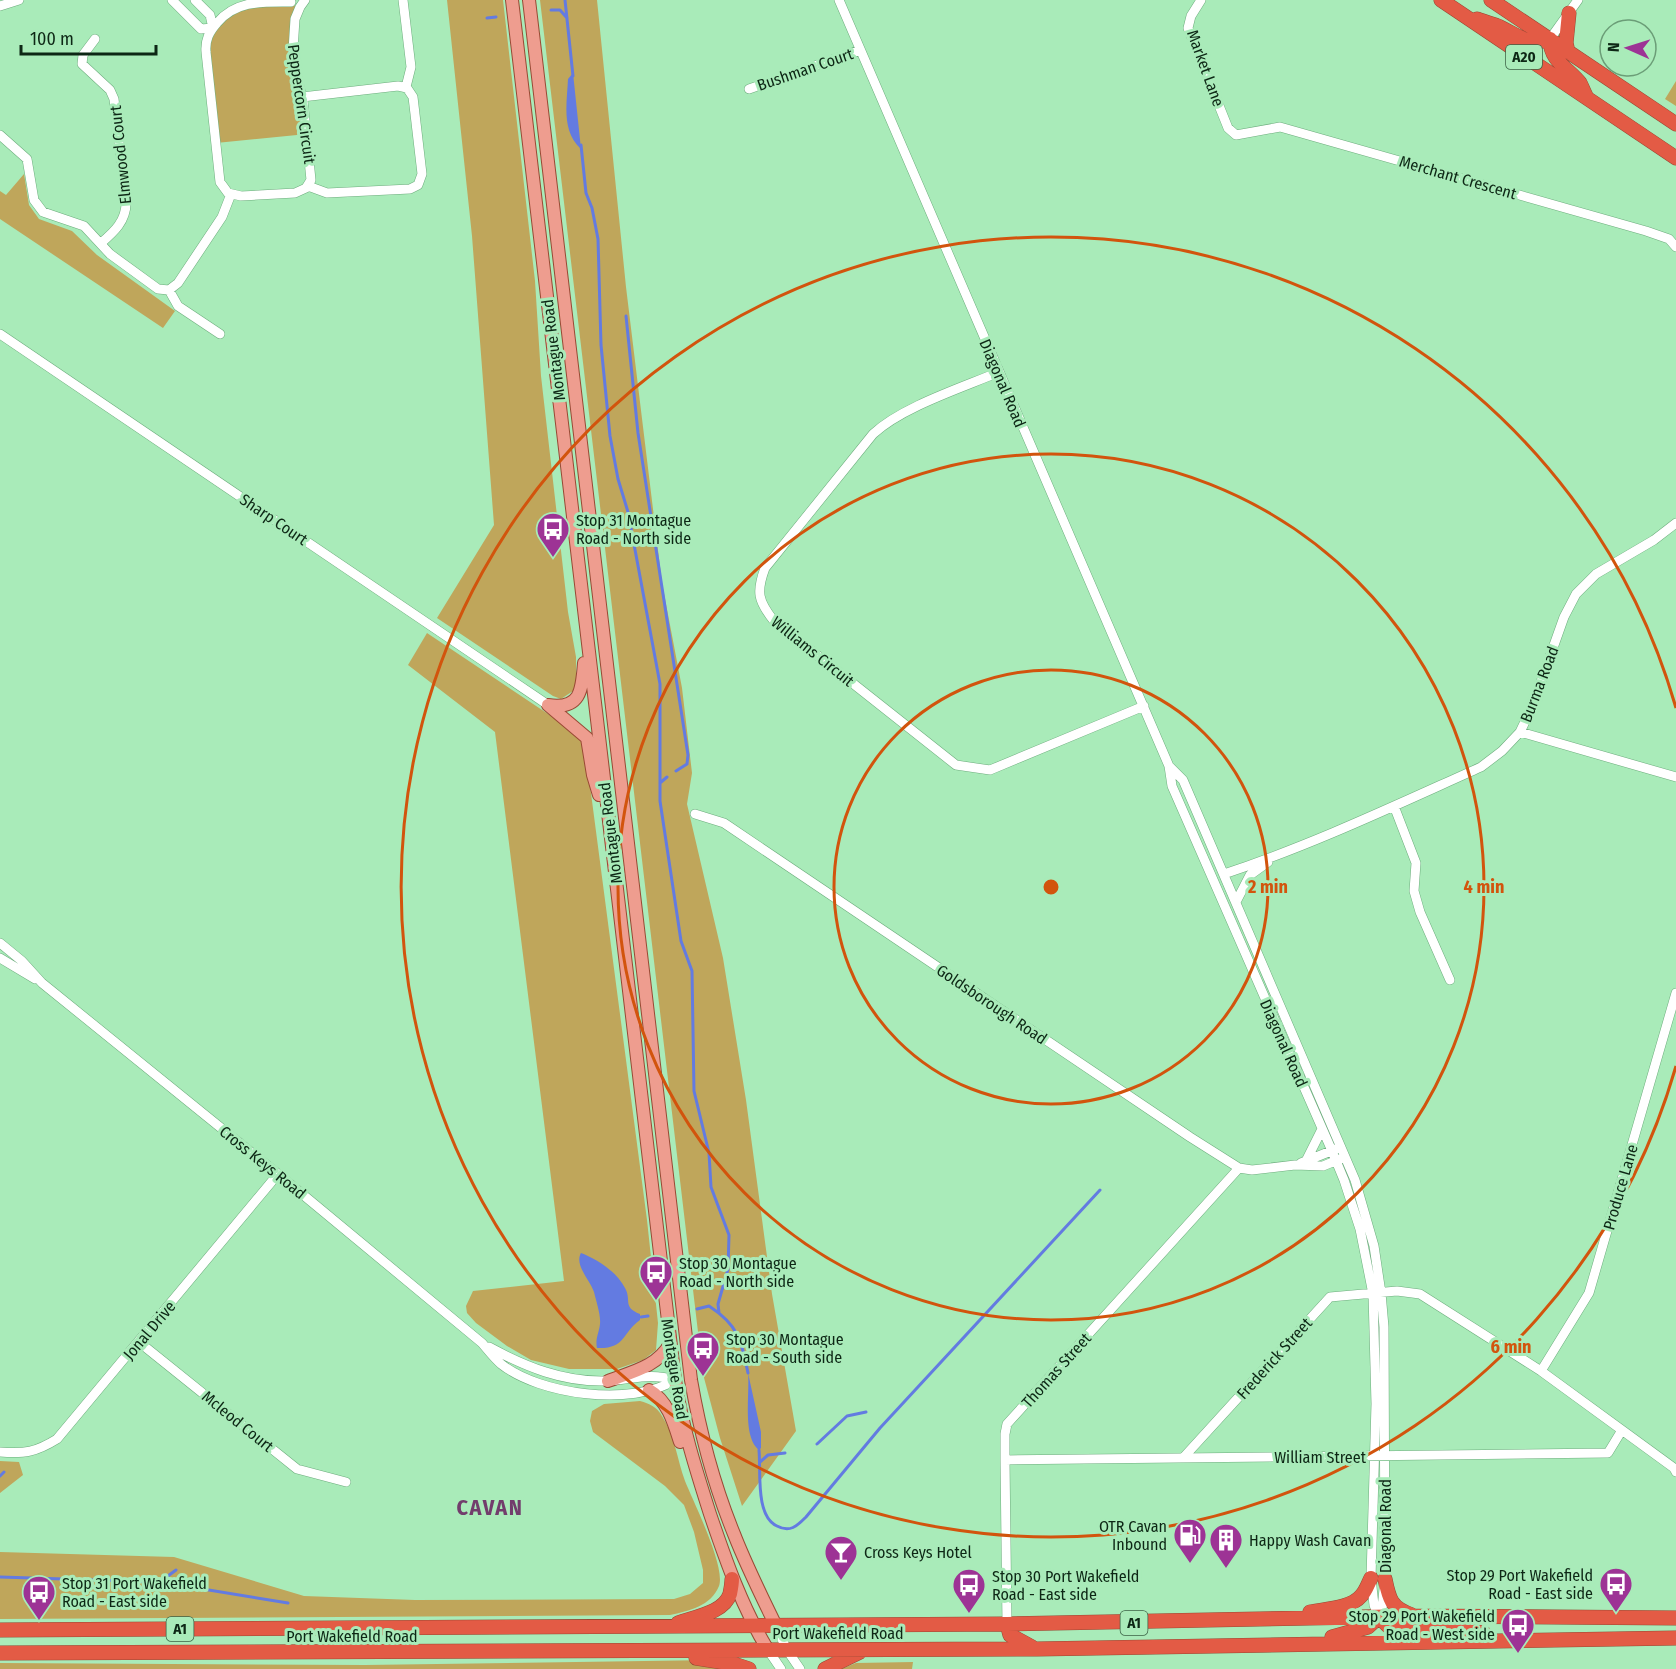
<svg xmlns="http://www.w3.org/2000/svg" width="1676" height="1669" font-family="'Fira Sans Condensed',sans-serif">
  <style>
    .green { fill: #bfa65b }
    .water { fill: #637be1 }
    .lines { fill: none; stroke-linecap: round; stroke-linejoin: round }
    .stream { stroke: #637be1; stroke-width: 3 }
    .minor-casing { stroke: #6dad7d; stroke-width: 10 }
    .major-casing { stroke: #984934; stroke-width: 14 }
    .highway-casing { stroke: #984934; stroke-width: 15 }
    .minor { stroke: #fff; stroke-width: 9 }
    .major { stroke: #ee9d8f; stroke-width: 12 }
    .highway { stroke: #e35b45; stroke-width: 14 }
    .ring { fill: none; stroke: #d2540d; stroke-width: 3 }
    .labels { text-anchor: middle; stroke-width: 6; stroke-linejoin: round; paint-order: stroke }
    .shield { fill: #a9ebb9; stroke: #3c6246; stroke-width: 1.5 }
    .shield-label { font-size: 15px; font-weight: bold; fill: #0d2715 }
    .street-label { font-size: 16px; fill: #0d2715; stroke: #a9ebb9 }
    .poi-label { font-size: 16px; fill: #0d2715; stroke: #a9ebb9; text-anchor: start }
    .district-label { font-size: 22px; font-weight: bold; letter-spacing: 1.5px; fill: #723d6c; stroke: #a9ebb9 }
    .centre { fill: #d2540d; stroke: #a9ebb9; stroke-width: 3 }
    .ring-label { font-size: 18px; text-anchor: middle; font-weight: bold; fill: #d2540d; stroke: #a9ebb9; stroke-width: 6; stroke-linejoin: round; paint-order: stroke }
  </style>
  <rect width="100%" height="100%" fill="#a9ebb9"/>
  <path class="green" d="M447 0H503L535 281 541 376 568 612 576 657V681L573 691 561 699 553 696 437 618 494 525 472 236Z
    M540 0H597L626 287 662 583 682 688 692 773 687 804 723 958 746 1100 772 1294 796 1431 742 1506 720 1438 703 1374Z
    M292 4 297 7 293 43 307 134 216 143 206 44 231 9Z
    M1676 81V106L1665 99Z
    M24 174 29 205 39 219 72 231 97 255 175 311 163 328 0 219V191L6 195Z
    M427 633 578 734 584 740 647 1220 658 1323 656 1350 643 1360 617 1369H569L531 1360 507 1346 476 1323 467 1313 466 1306 473 1291 564 1281 495 732 408 665Z
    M640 1401C650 1404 656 1406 662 1416 675 1436 677 1459 685 1481 693 1501 726 1567 719 1586 711 1606 689 1611 670 1615L0 1619V1552L174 1557 304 1596 415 1600 674 1599 690 1594 703 1583V1570L694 1532 684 1505 665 1486 593 1432 590 1421 592 1411 604 1404Z
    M0 1461 19 1462 23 1475 0 1493Z
    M713 1660 749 1669H0V1663L365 1665Z
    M913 1662 912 1669H841L856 1663Z"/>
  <path class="water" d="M573 73 581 149C561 131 567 103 568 79Z
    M581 1253C597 1259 617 1272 625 1288 632 1300 622 1307 640 1314V1320C621 1334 626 1349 597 1348 595 1339 599 1333 600 1324 601 1315 596 1301 594 1292 590 1280 574 1265 581 1253Z
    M748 1373 761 1432V1448L759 1450C742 1437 750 1394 748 1373Z"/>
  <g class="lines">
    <path class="stream" d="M565 0 573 76
      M551 10H560L567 18
      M487 18 496 17
      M581 145 586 193 592 208 598 239 601 345 610 436 618 479 628 512 660 684V801L681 941 692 971 694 1091 709 1153 711 1187 729 1235 728 1269 718 1304 719 1313
      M626 316 638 433 688 755 687 764 676 771
      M660 783 667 777
      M697 1309 709 1306C738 1325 741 1339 748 1373
      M641 1317 648 1316
      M817 1444 847 1416 866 1412
      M759 1450C761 1471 755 1516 777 1526 790 1533 797 1526 806 1517L880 1428 1100 1190
      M760 1462 768 1455 785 1453
      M0 1476 4 1472
      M0 1577 160 1582 288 1603
      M161 1581 176 1570"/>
    <defs>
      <path id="minor" d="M172 0 201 29 213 28 210 15 195 0
        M403 0 411 67 406 87
        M839 0 1169 766 1172 786 1332 1151 1344 1180 1360 1229 1373 1294 1376 1404 1371 1578 1374 1605 1379 1617
        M1201 0 1191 16 1188 28 1228 128 1236 135 1280 127 1646 231 1669 239 1676 247
        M291 2C263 2 236 0 217 23 209 32 205 40 206 52L220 182 228 193 241 196 295 193 306 188 311 180 303 101 295 69 293 50 295 19 300 7 305 0
        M0 6 19 0
        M95 39 83 55 82 64 110 90 114 99 126 203C126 221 114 232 101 243
        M1550 39 1578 0
        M749 89 860 50
        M302 97 398 86 407 88 413 97 422 174 418 185 410 189 327 193 308 186
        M0 135 27 159 34 200 43 212 84 226 110 254 158 289 169 290 178 283 222 217 231 194
        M169 290 178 306 220 334
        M0 334 548 705
        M999 372C961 388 902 407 873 434L765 568C756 592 758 601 774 621L956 765 990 770 1144 706
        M1520 732 1676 777
        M1169 766 1183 780 1355 1180 1374 1246 1381 1293 1384 1327 1385 1579 1382 1609 1379 1617
        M1394 806 1416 863 1414 891 1420 912 1450 980
        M695 814 724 823 1190 1137 1239 1168 1252 1170 1295 1165 1323 1166 1340 1159
        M1224 874C1312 845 1396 805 1481 767L1502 751 1520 732 1532 707 1564 617 1576 594 1596 574 1654 540 1676 523
        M1236 902 1250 875 1268 862
        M0 943 22 961 42 983 278 1174 482 1343C488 1350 494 1358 501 1364 540 1395 632 1407 675 1380
        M0 958 35 979
        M1306 1161 1322 1129
        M1301 1163 1336 1149
        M139 1342 297 1469 346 1482
        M489 1347C526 1367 563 1382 605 1381 631 1380 649 1372 675 1380
        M1541 1371 1589 1293 1676 993
        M0 1452C25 1454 36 1452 57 1439L278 1174
        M1183 1458 1330 1297 1397 1291 1420 1294 1541 1371 1674 1468 1676 1472
        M1005 1460 1608 1453 1622 1430
        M1007 1624 1005 1460V1434L1007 1424 1239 1168
        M776 1626 787 1650 800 1669
        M768 1650 781 1669"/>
      <path id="major" d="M512 0 675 1380C682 1426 696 1470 710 1514 726 1561 742 1607 768 1650
        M529 0 691 1380C700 1432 714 1485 734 1534 746 1565 761 1595 776 1626
        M548 705 587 738 593 775 599 795
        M548 705C581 710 582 690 584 663
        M608 1381C631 1372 657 1367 670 1344
        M649 1390C668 1401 674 1423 680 1442"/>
      <path id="highway" d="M1441 0 1676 158
        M1491 0 1676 124
        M1477 19C1484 22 1493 24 1500 27 1517 35 1530 47 1550 39
        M1550 39C1550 61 1568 68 1580 83 1582 87 1584 92 1586 96
        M1568 52 1566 43 1569 13
        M1385 1579C1389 1599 1391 1608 1412 1615
        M1310 1612C1326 1609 1351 1608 1361 1596 1366 1591 1368 1584 1371 1578
        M1379 1617 1388 1626 1399 1630 1451 1629 1484 1633
        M678 1623C694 1617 724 1613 730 1594 731 1589 732 1584 732 1579
        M1007 1624 1010 1635 1032 1647
        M0 1630 1007 1624 1414 1616 1676 1618
        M1332 1637 1368 1627 1379 1617
        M0 1653 1037 1649 1676 1638
        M696 1658 734 1664 749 1669
        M825 1669 860 1652"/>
    </defs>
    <use href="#minor" class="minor-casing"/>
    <use href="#major" class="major-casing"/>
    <use href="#highway" class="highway-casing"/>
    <use href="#minor" class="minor"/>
    <use href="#major" class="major"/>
    <use href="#highway" class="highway"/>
  </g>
  <g class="ring">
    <circle cx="1051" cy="887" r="217"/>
    <circle cx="1051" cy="887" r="433"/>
    <path d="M1676 1066A650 650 0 1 1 1676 708"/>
  </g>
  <defs>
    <symbol id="bus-pin" viewBox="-11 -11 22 30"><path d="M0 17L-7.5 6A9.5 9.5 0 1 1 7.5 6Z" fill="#9d3395" stroke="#a9ebb9"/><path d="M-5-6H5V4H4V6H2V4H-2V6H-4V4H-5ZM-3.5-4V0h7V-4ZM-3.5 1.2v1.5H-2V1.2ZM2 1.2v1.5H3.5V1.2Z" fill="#fff"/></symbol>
    <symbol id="fuel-pin" viewBox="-11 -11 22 30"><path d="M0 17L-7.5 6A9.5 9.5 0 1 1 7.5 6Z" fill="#9d3395" stroke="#a9ebb9"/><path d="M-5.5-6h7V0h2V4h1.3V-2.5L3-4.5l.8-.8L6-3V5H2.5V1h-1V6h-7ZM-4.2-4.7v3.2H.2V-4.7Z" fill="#fff"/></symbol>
    <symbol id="building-pin" viewBox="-11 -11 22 30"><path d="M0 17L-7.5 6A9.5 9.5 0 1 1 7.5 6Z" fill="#9d3395" stroke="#a9ebb9"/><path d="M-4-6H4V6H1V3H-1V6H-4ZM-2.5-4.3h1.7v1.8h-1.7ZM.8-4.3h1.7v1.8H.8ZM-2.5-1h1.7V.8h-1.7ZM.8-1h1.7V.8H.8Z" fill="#fff"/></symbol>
    <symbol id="bar-pin" viewBox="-11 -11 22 30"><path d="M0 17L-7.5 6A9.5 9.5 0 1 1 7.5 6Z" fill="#9d3395" stroke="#a9ebb9"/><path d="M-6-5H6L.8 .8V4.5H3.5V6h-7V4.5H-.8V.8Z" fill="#fff"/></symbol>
  </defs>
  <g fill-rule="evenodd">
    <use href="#bus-pin" x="534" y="510" width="38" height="52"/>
    <use href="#bus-pin" x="637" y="1253" width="38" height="52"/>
    <use href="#bus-pin" x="684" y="1329" width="38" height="52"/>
    <use href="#fuel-pin" x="1171" y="1516" width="38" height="52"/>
    <use href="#building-pin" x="1207" y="1521" width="38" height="52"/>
    <use href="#bar-pin" x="822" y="1533" width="38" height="52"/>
    <use href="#bus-pin" x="1597" y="1565" width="38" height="52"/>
    <use href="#bus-pin" x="950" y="1566" width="38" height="52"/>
    <use href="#bus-pin" x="20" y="1573" width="38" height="52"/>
    <use href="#bus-pin" x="1499" y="1606" width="38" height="52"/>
  </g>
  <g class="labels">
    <g class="shield">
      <rect x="1506" y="45" width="36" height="24" rx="4.5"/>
      <rect x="1120.5" y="1611" width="27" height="24" rx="4.5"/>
      <rect x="166.5" y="1617" width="27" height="24" rx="4.5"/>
    </g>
    <g class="shield-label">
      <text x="1524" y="62">A20</text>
      <text x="1134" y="1628">A1</text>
      <text x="180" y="1634">A1</text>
    </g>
    <g class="street-label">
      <text transform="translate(1206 68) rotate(70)" y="6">Market Lane</text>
      <text transform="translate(805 69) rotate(-19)" y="6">Bushman Court</text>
      <text transform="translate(302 104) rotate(82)" y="6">Peppercorn Circuit</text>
      <text transform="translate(120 155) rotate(-96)" y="6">Elmwood Court</text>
      <text transform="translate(1458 177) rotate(16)" y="6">Merchant Crescent</text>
      <text transform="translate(553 350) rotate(-97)" y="6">Montague Road</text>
      <text transform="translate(1003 383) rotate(67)" y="6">Diagonal Road</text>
      <text transform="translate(274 519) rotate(34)" y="6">Sharp Court</text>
      <text transform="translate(813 651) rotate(39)" y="6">Williams Circuit</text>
      <text transform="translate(1539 684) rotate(-69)" y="6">Burma Road</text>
      <text transform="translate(610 833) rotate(-97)" y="6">Montague Road</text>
      <text transform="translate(992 1004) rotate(34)" y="6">Goldsborough Road</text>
      <text transform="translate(1284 1043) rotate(66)" y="6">Diagonal Road</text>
      <text transform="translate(263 1162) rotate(39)" y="6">Cross Keys Road</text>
      <text transform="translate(1620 1187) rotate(-74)" y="6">Produce Lane</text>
      <text transform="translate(149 1330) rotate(-50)" y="6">Jonal Drive</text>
      <text transform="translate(1274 1358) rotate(-48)" y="6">Frederick Street</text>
      <text transform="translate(675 1369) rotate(81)" y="6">Montague Road</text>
      <text transform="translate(1056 1370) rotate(-48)" y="6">Thomas Street</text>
      <text transform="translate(238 1421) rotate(39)" y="6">Mcleod Court</text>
      <text x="1320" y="1463">William Street</text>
      <text transform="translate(1385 1526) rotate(-90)" y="6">Diagonal Road</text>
      <text x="838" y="1639">Port Wakefield Road</text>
      <text x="352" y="1642">Port Wakefield Road</text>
    </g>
    <g class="poi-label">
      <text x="576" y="526">Stop 31 Montague<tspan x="576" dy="18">Road - North side</tspan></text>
      <text x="679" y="1269">Stop 30 Montague<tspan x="679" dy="18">Road - North side</tspan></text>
      <text x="726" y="1345">Stop 30 Montague<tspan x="726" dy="18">Road - South side</tspan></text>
      <text x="1167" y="1532" text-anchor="end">OTR Cavan<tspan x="1167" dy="18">Inbound</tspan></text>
      <text x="1249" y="1546">Happy Wash Cavan</text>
      <text x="864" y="1558">Cross Keys Hotel</text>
      <text x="1593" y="1581" text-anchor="end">Stop 29 Port Wakefield<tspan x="1593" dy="18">Road - East side</tspan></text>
      <text x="992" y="1582">Stop 30 Port Wakefield<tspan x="992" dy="18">Road - East side</tspan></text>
      <text x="62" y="1589">Stop 31 Port Wakefield<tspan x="62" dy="18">Road - East side</tspan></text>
      <text x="1495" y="1622" text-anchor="end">Stop 29 Port Wakefield<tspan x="1495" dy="18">Road - West side</tspan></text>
    </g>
    <g class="district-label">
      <text x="490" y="1515">CAVAN</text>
    </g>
  </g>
  <circle cx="1051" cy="887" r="9" class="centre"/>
  <g class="ring-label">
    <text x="1268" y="893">2 min</text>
    <text x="1484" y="893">4 min</text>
    <text x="1511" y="1353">6 min</text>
  </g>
  <g transform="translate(1628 48) rotate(273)"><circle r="28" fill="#a9ebb9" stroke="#6b9d77" stroke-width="1.5"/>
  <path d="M0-4.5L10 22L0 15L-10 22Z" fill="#9d3395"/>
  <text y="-9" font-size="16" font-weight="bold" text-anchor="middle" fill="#0d2715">N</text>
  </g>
  <path d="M21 45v9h135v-9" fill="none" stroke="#0d2715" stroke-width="3"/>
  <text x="30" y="45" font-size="18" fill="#0d2715" stroke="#a9ebb9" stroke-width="4.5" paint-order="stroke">100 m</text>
</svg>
